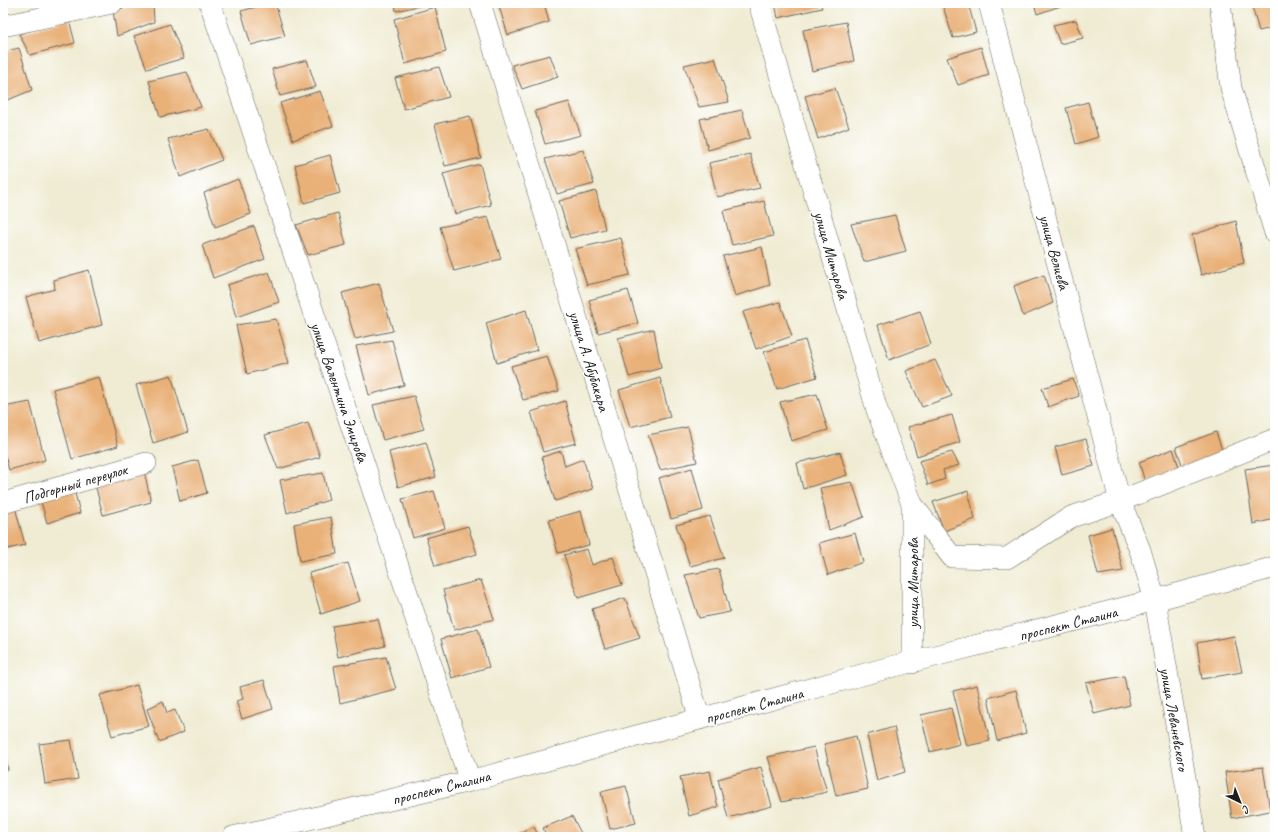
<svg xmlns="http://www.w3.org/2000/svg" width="1278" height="840" font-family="Caveat,sans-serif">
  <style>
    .building { fill: #e9b077 }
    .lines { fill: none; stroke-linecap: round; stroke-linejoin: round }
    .minor-casing { stroke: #66655c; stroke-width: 22 }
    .minor { stroke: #fff; stroke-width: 21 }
    .labels { text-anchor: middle; stroke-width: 3; stroke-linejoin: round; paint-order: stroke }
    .street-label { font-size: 16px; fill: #1c1c1c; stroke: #fff }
  </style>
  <rect width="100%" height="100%" fill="#fff"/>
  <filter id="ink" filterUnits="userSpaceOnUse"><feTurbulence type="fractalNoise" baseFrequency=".025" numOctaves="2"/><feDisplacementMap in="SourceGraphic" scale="8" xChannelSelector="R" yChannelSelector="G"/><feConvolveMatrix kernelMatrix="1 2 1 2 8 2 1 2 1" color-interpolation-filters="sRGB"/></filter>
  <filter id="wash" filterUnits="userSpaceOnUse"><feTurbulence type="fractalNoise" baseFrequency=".012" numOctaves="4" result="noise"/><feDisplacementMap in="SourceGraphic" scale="16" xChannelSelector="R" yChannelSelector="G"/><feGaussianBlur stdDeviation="0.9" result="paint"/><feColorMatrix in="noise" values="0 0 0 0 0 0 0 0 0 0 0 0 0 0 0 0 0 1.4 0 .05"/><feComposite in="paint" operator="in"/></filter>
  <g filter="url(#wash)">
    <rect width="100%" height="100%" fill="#f0ecd4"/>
    <g id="blocks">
      <path class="building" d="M141 3H153L154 22 117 36 113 11Z
        M271 3H275L285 36 251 45 241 11Z
        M395 3H426L427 4 396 11Z
        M498 3H544L549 22 508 35Z
        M775 3H820L822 8 778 18Z
        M942 3H968L976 32 953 38Z
        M1034 3H1065L1066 4 1037 14Z
        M1251 3H1275V27L1259 31Z
        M435 7 446 52 405 64 394 19Z
        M69 19 75 43 30 55 19 34Z
        M1076 20 1083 38 1060 44 1053 25Z
        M846 22 854 61 812 71 803 30Z
        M170 24 184 58 147 69 134 36Z
        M981 47 989 75 958 85 947 58Z
        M19 48 32 90 3 102V52Z
        M550 55 558 77 522 89 512 65Z
        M715 58 729 102 699 107 684 65Z
        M307 60 316 87 280 96 272 69Z
        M439 67 449 97 404 109 395 78Z
        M187 72 201 107 160 117 149 81Z
        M835 88 849 127 818 139 805 96Z
        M320 91 333 126 293 140 280 103Z
        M569 102 581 135 545 144 535 111Z
        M1088 102 1098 137 1076 144 1066 108Z
        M742 110 750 138 708 150 700 119Z
        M470 116 481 158 445 166 435 124Z
        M209 129 222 160 180 177 168 139Z
        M583 150 594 184 557 194 545 159Z
        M750 154 760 188 717 197 709 163Z
        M330 155 340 193 304 203 295 165Z
        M480 164 491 205 455 214 443 174Z
        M238 179 251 214 215 227 204 193Z
        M596 191 605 229 570 238 559 201Z
        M764 201 773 236 732 245 723 211Z
        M338 213 346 245 308 255 296 225Z
        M895 215 906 251 864 262 851 224Z
        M488 217 501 259 454 271 440 227Z
        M1236 221 1244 263 1201 275 1192 235Z
        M254 226 265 259 213 278 202 245Z
        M621 238 630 275 587 285 575 249Z
        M762 247 770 285 735 296 723 256Z
        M89 270 102 325 39 343 26 297 55 289 54 280Z
        M269 272 279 302 236 317 227 285Z
        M1044 275 1053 303 1023 316 1014 286Z
        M379 283 393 331 355 339 342 293Z
        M628 290 638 323 598 333 589 300Z
        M780 302 792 336 756 349 743 312Z
        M526 310 537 350 497 363 486 323Z
        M920 311 931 344 889 360 878 325Z
        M276 319 289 363 247 374 236 325Z
        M654 329 661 368 629 377 618 338Z
        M392 340 404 385 369 395 356 346Z
        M805 340 817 377 777 389 764 352Z
        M547 356 559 391 523 400 511 366Z
        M935 360 952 396 922 407 906 371Z
        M171 375 188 432 153 443 136 385Z
        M99 377 118 446 72 459 53 389Z
        M660 378 670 417 630 427 619 390Z
        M1073 379 1079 396 1048 407 1042 388Z
        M817 394 828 430 791 441 780 402Z
        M414 396 424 429 383 440 373 405Z
        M565 401 576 443 543 452 531 412Z
        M30 402 45 460 9 470 3 449V407Z
        M952 415 960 442 917 456 908 427Z
        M308 423 320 457 278 469 265 435Z
        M688 427 697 462 660 470 648 435Z
        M1216 432 1223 453 1183 467 1176 447Z
        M1086 439 1094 466 1062 475 1055 447Z
        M426 442 436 477 398 487 389 452Z
        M1173 449 1179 467 1145 482 1139 462Z
        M561 451 565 466 583 459 593 489 555 501 542 457Z
        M840 452 847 475 803 489 797 463Z
        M952 452 959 465 943 470 945 479 928 485 919 461Z
        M198 460 207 493 180 501 172 467Z
        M1275 465V519L1253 524 1245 469Z
        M692 468 703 510 671 519 659 478Z
        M144 471 151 502 103 515 95 484Z
        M323 473 329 500 287 513 280 480Z
        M852 482 864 517 829 530 820 488Z
        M74 489 80 513 47 523 40 498Z
        M434 491 445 528 413 538 402 499Z
        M968 491 975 519 944 531 933 502Z
        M15 507 25 545 3 550V510Z
        M581 511 589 545 558 553 549 520Z
        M710 516 724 558 690 566 676 525Z
        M331 517 337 554 300 561 294 524Z
        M468 526 477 554 435 566 426 538Z
        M1112 528 1123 571 1098 575 1088 535Z
        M855 533 863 562 828 575 819 543Z
        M587 549 592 565 613 557 622 585 578 598 564 555Z
        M348 563 360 601 321 614 309 573Z
        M719 569 730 612 699 618 685 575Z
        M481 580 494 619 454 630 443 590Z
        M625 598 640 638 605 649 592 609Z
        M378 619 385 646 338 657 332 626Z
        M478 629 489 667 452 678 441 639Z
        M1234 636 1242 672 1202 679 1197 643Z
        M386 657 396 689 340 703 334 666Z
        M1124 676 1130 705 1094 714 1086 683Z
        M264 680 273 709 242 719 236 701 243 699 240 687Z
        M137 685 149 726 112 736 100 695Z
        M977 685 990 741 967 746 953 691Z
        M1016 690 1026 733 997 741 988 698Z
        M163 701 167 713 175 710 184 732 159 742 147 709Z
        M951 708 960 744 930 752 921 715Z
        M894 727 905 772 877 781 867 735Z
        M856 736 868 789 836 796 824 744Z
        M71 740 78 779 45 784 39 744Z
        M814 747 827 792 782 802 768 757Z
        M3 752 8 770 3 772Z
        M761 767 772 806 728 818 718 779Z
        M1263 767 1270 811 1232 818 1225 772Z
        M710 771 718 807 689 816 680 777Z
        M626 786 636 823 610 829 601 792Z
        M572 816 583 837H547L543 828Z
        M534 827 539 837H512Z"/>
    </g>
  </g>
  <g filter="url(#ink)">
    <use href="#blocks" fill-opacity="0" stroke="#66655c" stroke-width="1"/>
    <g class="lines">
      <defs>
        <path id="minor" d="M210 3 470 781
          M480 3 700 719
          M759 3 877 410 912 504 952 557 1007 558 1071 517 1120 501 1140 550 1155 600 1195 837
          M989 3 1120 501 1275 439
          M1220 3 1231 88 1275 233
          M3 26 112 3
          M3 503 146 463
          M912 504V663
          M233 837 470 781 891 667 1155 600 1275 567"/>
      </defs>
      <use href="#minor" class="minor-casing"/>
      <use href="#minor" class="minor"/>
    </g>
  </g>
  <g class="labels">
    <g class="street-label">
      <text transform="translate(1055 252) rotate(75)" y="6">улица Велиева</text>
      <text transform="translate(832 255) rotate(74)" y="6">улица Митарова</text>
      <text transform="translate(590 361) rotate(73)" y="6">улица А. Абубакара</text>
      <text transform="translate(340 392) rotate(71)" y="6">улица Валентина Эмирова</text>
      <text transform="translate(75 483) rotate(-16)" y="6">Подгорный переулок</text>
      <text transform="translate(912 583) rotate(-90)" y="6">улица Митарова</text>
      <text transform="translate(1068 623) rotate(-14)" y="6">проспект Сталина</text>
      <text transform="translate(754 705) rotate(-15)" y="6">проспект Сталина</text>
      <text transform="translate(1175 719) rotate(80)" y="6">улица Леваневского</text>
      <text transform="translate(441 787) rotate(-14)" y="6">проспект Сталина</text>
    </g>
  </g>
  <rect width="1278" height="840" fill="none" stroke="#fff" stroke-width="16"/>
  <g transform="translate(1240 802) rotate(137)" stroke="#ffffff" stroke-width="3" paint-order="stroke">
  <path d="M0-3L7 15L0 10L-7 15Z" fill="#1c1c1c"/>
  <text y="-6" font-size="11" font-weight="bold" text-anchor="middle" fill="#1c1c1c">С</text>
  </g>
</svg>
